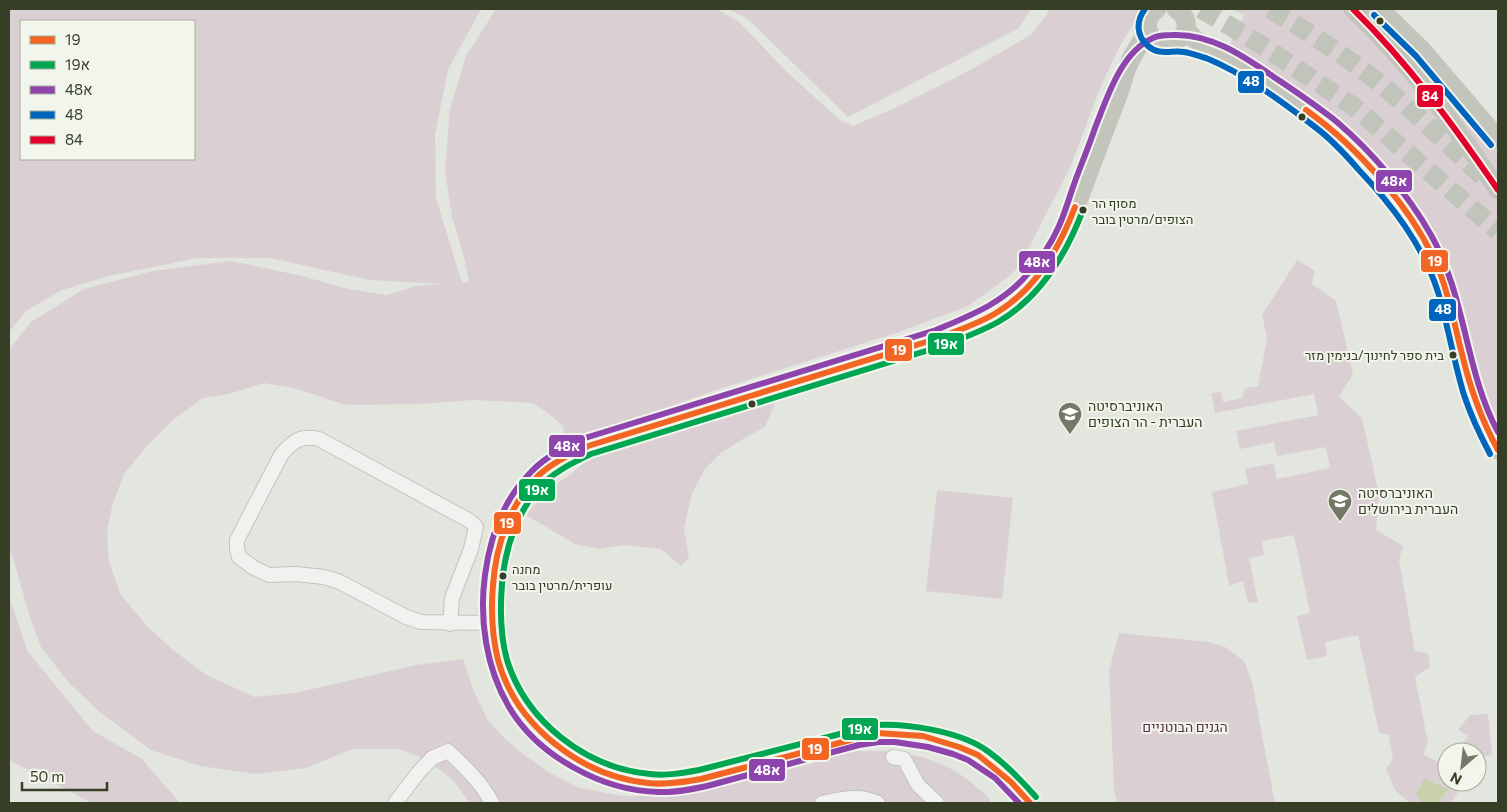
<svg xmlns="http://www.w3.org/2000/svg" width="1507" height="812" font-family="Commissioner,Heebo,sans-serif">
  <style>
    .green { fill: #dad0d3; fill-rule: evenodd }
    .water { fill: #c9d1ac }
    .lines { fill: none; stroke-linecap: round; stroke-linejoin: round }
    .secondary-tunnel { stroke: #c0c4ba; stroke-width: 19; stroke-dasharray: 19 9; stroke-linecap: butt }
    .street-casing { stroke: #c1c3bd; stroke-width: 16 }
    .street { stroke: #f1f2ef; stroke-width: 14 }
    .secondary { stroke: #c3c5bd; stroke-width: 19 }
    .bus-1-casing { stroke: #f2f5ec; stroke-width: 10 }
    .bus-2-casing { stroke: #f2f5ec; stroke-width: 10 }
    .bus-3-casing { stroke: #f2f5ec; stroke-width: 10 }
    .bus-4-casing { stroke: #f2f5ec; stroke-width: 10 }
    .bus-5-casing { stroke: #f2f5ec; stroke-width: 10 }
    .bus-1 { stroke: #f26522; stroke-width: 6 }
    .bus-2 { stroke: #00a651; stroke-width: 6 }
    .bus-3 { stroke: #8e44ad; stroke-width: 6 }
    .bus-4 { stroke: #0065bd; stroke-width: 6 }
    .bus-5 { stroke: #e4002b; stroke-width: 6 }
    .bus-dot { fill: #363e26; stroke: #f2f5ec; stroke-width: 2 }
    .labels { text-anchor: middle; stroke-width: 4; stroke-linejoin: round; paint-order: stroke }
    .bus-label { font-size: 13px; fill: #363e26; stroke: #f2f5ec; text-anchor: start }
    .poi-label { font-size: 14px; fill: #363e26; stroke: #f2f5ec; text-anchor: start }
    .park-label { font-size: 14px; fill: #5a3346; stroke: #f2f5ec }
    .line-badge { stroke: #f2f5ec; stroke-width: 2 }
    .badge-label { font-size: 14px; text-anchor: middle; font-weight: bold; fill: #fff }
  </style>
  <rect width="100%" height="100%" fill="#e3e5df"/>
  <path class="green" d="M9 9H481L448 70 435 135 436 198 462 283 469 282 464 257 452 217 445 171 450 109 466 56 496 9H716L738 21 787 72 840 120 853 126 897 107 963 74 1031 35 1045 17 1050 9H1142L1120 46 1100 88 1070 168 1018 268 1008 277 968 306 899 332 713 391 565 445 563 426 549 414 533 403 473 400 422 404 352 405 343 404 294 388 264 383 229 394 203 398 173 420 146 447 124 474 112 506 107 532 109 562 121 595 146 625 173 650 205 674 254 697 295 693 416 665 463 659 473 689 487 719 504 738 523 754 550 773 577 787 621 796H659L844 752C889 748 937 753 973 784 980 790 987 795 992 803H470L453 780 427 760 400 749H352L306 768 256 774 200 766 151 750 101 713 69 683 41 647 29 614 13 558 9 550V350L31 322 84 289 153 271 231 261 302 276 348 289 387 295 416 286 441 284 370 280 270 258H197L109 276 62 290 26 311 9 332ZM21 21H194V159H21Z
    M729 9H1031L1019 28 848 117 748 19Z
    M1231 9H1341L1367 31 1455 136 1498 200V440L1403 198 1227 51 1244 15Z
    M1361 9H1371L1391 26 1498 147V180Z
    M1297 260 1315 271 1312 284 1336 301 1353 374 1339 397 1362 418 1379 495 1376 530 1403 546 1399 560 1415 651 1428 653 1430 667 1415 677 1428 743 1423 754 1447 767V782H1464L1451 803H1410L1395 790 1386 769 1393 759 1389 735 1379 733 1358 635 1325 642 1327 656 1307 660 1297 616 1310 613 1294 535 1262 541 1264 555 1249 558 1258 602 1248 603 1243 581 1229 586 1212 492 1248 484 1245 469 1274 463 1277 479 1330 468 1326 447 1277 456 1274 442 1240 449 1236 431 1318 415 1314 394 1215 413 1211 393 1221 392 1223 402 1242 398 1245 388 1258 386 1267 338 1262 315Z
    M775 403 765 427 743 439 721 453 705 469 692 493 684 528 689 557 681 566 661 549 624 545 599 549 575 544 526 515 545 492 571 474 591 457Z
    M937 490 1013 498 1002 599 926 591Z
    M9 597 28 652 93 731 142 759 180 803H92L9 760Z
    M1119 633 1209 642 1225 647 1244 661 1252 682 1275 803H1117L1114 790 1109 671Z
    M1488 714 1492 755 1485 756 1477 765V752H1458L1468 736 1458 730 1470 715Z"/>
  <path class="water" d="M1424 779 1448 789 1438 803H1423L1416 794Z"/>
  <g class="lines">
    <path class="secondary-tunnel" d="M1201 9 1255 41 1353 106 1498 231
      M1270 9C1307 31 1344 55 1378 82 1416 113 1451 147 1486 180"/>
    <defs>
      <path id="street" d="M450 624 452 598 471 549 476 527 470 521 319 439C300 435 293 441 281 455L237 540V549L239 557 254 568 269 575 296 574 324 577 340 582 406 617 421 622 493 623
        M893 757 904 759 918 785 937 803
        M395 803 418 773 432 758 448 751C464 766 482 783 492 803
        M822 803C841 799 859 794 878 803"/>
    </defs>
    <use href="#street" class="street-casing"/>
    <use href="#street" class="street"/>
    <path class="secondary" d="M1157 9C1150 14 1146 21 1148 29 1156 64 1208 31 1176 9
      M1353 9C1411 63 1454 125 1498 190
      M1380 9 1422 50 1498 139
      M1186 29C1202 52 1231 60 1255 74 1266 81 1276 89 1286 96 1297 104 1309 111 1320 120 1344 139 1368 164 1387 187 1408 213 1429 243 1440 274 1461 332 1465 397 1498 450
      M1030 803 1011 782 978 755 959 747 923 736 899 734 877 733 861 737 701 779C684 782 666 785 648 783 626 781 603 773 583 762 511 724 483 657 494 577 498 543 510 507 534 481 549 464 568 456 588 446L939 338C960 329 982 322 1002 309 1032 291 1051 260 1067 230L1120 90 1125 73 1131 59 1148 30"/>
    <defs>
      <path id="bus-1" d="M1306 110C1358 147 1417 213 1440 273 1450 299 1455 327 1462 354 1470 388 1481 419 1498 450
        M1030 803 1011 782 978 755 959 747 923 736 877 733 701 779C684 782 666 785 648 783 581 776 516 726 498 660 492 636 491 610 493 585 496 545 510 503 539 475 553 462 571 454 588 446L939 338C958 330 978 324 996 313 1036 289 1059 249 1075 207"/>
      <path id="bus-2" d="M1036 797C1021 780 1002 760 983 748 956 731 906 723 875 725L699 770C683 773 667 776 650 774 585 768 526 721 507 660 500 635 500 609 502 584 505 547 518 507 546 481 559 469 575 462 591 454L942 346C961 339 980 332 998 322 1041 297 1066 255 1083 210"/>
      <path id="bus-3" d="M1019 803 995 778 968 760 953 754 928 747 895 742H879L859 745 711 785C694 789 676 793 659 792 602 791 538 756 509 707 486 668 479 619 485 575 490 537 504 499 531 472 546 456 565 447 585 438L936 330C972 315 1006 302 1031 270 1042 257 1052 242 1059 226 1064 215 1068 202 1072 190 1079 169 1088 149 1095 128 1107 98 1121 52 1153 38 1159 35 1166 35 1172 35 1209 33 1242 55 1271 75 1293 90 1316 105 1337 122 1372 152 1408 194 1431 235 1466 297 1465 371 1498 432"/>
      <path id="bus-4" d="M1145 9C1136 21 1136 36 1148 46 1159 56 1171 50 1184 52 1191 53 1199 56 1206 58 1245 74 1281 101 1315 127 1331 139 1345 154 1358 169 1392 205 1423 245 1438 292 1448 326 1454 362 1464 395 1471 416 1480 435 1490 454
        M1374 15 1416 56 1491 145"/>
      <path id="bus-5" d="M1353 9C1409 64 1454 126 1498 190"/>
    </defs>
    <use href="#bus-1" class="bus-1-casing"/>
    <use href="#bus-2" class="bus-2-casing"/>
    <use href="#bus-3" class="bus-3-casing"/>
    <use href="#bus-4" class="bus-4-casing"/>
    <use href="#bus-5" class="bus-5-casing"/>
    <use href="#bus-1" class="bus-1"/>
    <use href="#bus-2" class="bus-2"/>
    <use href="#bus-3" class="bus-3"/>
    <use href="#bus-4" class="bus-4"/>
    <use href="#bus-5" class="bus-5"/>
  </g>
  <defs>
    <symbol id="university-pin" viewBox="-11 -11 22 30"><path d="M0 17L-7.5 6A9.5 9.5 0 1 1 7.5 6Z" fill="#737867" stroke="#f2f5ec"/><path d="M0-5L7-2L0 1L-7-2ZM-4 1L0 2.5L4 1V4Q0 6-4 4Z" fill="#fff"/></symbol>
  </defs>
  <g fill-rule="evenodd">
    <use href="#university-pin" x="1056" y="400" width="28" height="38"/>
    <use href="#university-pin" x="1326" y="487" width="28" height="38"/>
  </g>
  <g class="bus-dot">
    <circle cx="1380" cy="21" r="4.5"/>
    <circle cx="1302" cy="117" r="4.5"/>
    <circle cx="1083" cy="210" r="4.5"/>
    <circle cx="1453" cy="355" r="4.5"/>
    <circle cx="752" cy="404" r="4.5"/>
    <circle cx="503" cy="576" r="4.5"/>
  </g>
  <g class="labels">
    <g class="bus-label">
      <text x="1092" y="208">מסוף הר<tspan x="1092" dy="16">הצופים/מרטין בובר</tspan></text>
      <text x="1444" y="360" text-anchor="end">בית ספר לחינוך/בנימין מזר</text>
      <text x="512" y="574">מחנה<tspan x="512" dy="16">עופרית/מרטין בובר</tspan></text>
    </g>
    <g class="poi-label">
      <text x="1088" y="411">האוניברסיטה<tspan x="1088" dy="16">העברית - הר הצופים</tspan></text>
      <text x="1358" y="498">האוניברסיטה<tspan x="1358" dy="16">העברית בירושלים</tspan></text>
    </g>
    <g class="park-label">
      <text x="1185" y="732">הגנים הבוטניים</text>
    </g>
  </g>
  <g class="line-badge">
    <rect x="1237" y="70" width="28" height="24" rx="5" fill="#0065bd"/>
    <rect x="1416" y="84" width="28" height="24" rx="5" fill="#e4002b"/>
    <rect x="1375" y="169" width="38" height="24" rx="5" fill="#8e44ad"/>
    <rect x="1420" y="249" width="29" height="24" rx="5" fill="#f26522"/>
    <rect x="1018" y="250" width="38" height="24" rx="5" fill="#8e44ad"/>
    <rect x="1428" y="298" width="29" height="24" rx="5" fill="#0065bd"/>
    <rect x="927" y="332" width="38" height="24" rx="5" fill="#00a651"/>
    <rect x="884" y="338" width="29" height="24" rx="5" fill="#f26522"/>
    <rect x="548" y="434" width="38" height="24" rx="5" fill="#8e44ad"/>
    <rect x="518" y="478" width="38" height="24" rx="5" fill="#00a651"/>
    <rect x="493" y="511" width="29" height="24" rx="5" fill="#f26522"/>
    <rect x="841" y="717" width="38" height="24" rx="5" fill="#00a651"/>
    <rect x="801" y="737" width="29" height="24" rx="5" fill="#f26522"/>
    <rect x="748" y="758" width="38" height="24" rx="5" fill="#8e44ad"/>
  </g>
  <g class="badge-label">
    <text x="1251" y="86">48</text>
    <text x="1430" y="101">84</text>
    <text x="1394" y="186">48א</text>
    <text x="1435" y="266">19</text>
    <text x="1037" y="267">48א</text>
    <text x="1443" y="314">48</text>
    <text x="946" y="349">19א</text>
    <text x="899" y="355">19</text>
    <text x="567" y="451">48א</text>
    <text x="537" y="495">19א</text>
    <text x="507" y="528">19</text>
    <text x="860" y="734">19א</text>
    <text x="815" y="754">19</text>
    <text x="767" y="775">48א</text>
  </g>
  <rect width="1507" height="812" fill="none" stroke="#363e26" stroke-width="20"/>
  <rect x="20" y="20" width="175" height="140" fill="#f2f5ec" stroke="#a7ac9d"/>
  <rect x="30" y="36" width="25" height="8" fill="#f26522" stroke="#a7ac9d"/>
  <text x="65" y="45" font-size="15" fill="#363e26">19</text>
  <rect x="30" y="61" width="25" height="8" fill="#00a651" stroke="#a7ac9d"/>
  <text x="65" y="70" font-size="15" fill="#363e26">19א</text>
  <rect x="30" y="86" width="25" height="8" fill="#8e44ad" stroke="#a7ac9d"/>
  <text x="65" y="95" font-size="15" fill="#363e26">48א</text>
  <rect x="30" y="111" width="25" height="8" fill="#0065bd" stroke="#a7ac9d"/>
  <text x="65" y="120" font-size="15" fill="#363e26">48</text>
  <rect x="30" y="136" width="25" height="8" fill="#e4002b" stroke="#a7ac9d"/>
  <text x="65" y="145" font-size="15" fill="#363e26">84</text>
  <g transform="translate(1462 767) rotate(208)"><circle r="24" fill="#f2f5ec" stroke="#a7ac9d"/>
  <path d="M0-4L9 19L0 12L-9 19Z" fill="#737867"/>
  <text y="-8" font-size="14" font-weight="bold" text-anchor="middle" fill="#363e26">N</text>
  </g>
  <path d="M22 782v8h85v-8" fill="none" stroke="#363e26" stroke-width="2.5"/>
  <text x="30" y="782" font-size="15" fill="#363e26" stroke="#f2f5ec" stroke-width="4" paint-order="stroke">50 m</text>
</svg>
